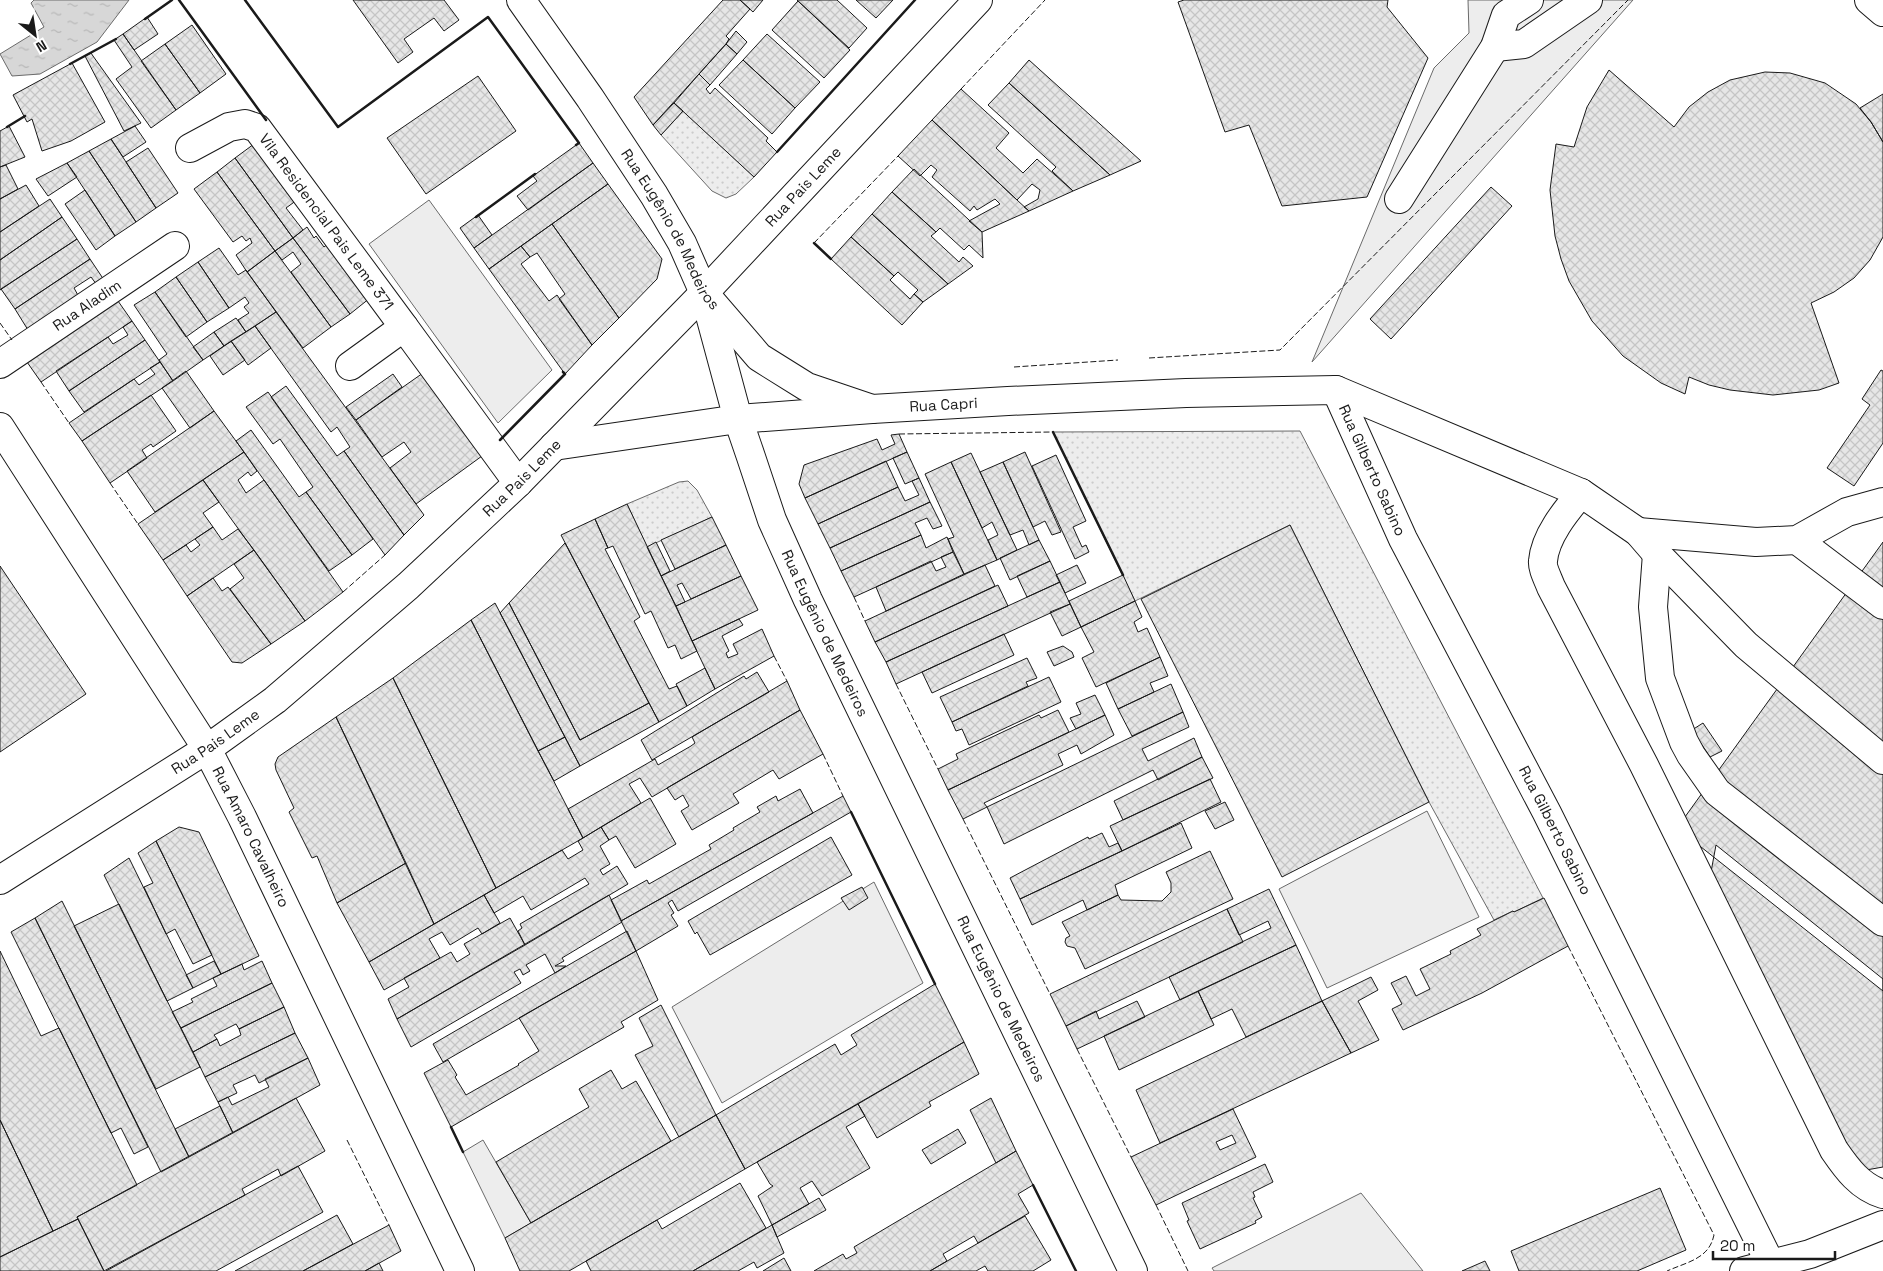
<svg xmlns="http://www.w3.org/2000/svg" width="1883" height="1271" font-family="'Space Grotesk',sans-serif">
  <style>
    .built { fill: #ededed; stroke: #6a6a6a }
    .garden { fill: url(#garden-dots); stroke: #6a6a6a }
    .water { fill: url(#water-ripples); stroke: #6a6a6a }
    .building { fill: url(#building-cross-hatch); stroke: #1a1a1a; fill-rule: evenodd }
    .lines { fill: none; stroke-linecap: round; stroke-linejoin: round }
    .minor-casing { stroke: #1a1a1a; stroke-width: 30 }
    .major-casing { stroke: #1a1a1a; stroke-width: 30 }
    .highway-casing { stroke: #1a1a1a; stroke-width: 30 }
    .minor { stroke: #fff; stroke-width: 28 }
    .major { stroke: #fff; stroke-width: 28 }
    .highway { stroke: #fff; stroke-width: 28 }
    .fence { stroke: #1a1a1a; stroke-width: 1; stroke-dasharray: 6 2.5; stroke-linecap: butt }
    .wall { stroke: #1a1a1a; stroke-width: 2.5 }
    .labels { text-anchor: middle; stroke-width: 4; stroke-linejoin: round; paint-order: stroke }
    .street-label { font-size: 15px; fill: #1a1a1a; stroke: #fff }
  </style>
  <defs>
    <pattern id="garden-dots" width="8" height="8" patternUnits="userSpaceOnUse" patternTransform="scale(1.25)"><rect width="8" height="8" fill="#ededed"/><path d="M2 2h.1M6 6h.1" fill="none" stroke="#cbcbcb" stroke-width="1.8" stroke-linecap="round"/></pattern>
    <pattern id="water-ripples" width="26" height="14" patternUnits="userSpaceOnUse" patternTransform="scale(1.25)"><rect width="26" height="14" fill="#d7d7d7"/><path d="M2 4q2-2 4 0t4 0M15 11q2-2 4 0t4 0" fill="none" stroke="#b8b8b8"/></pattern>
    <pattern id="building-cross-hatch" width="8" height="8" patternUnits="userSpaceOnUse" patternTransform="scale(1.25)"><rect width="8" height="8" fill="#e6e6e6"/><path d="M0 0l8 8M0 8l8-8" fill="none" stroke="#c5c5c5"/></pattern>
  </defs>
  <rect width="100%" height="100%" fill="#fff"/>
  <path class="built" d="M1468 0H1633L1312 362 1434 68 1469 33Z
    M429 200 552 370 498 423 369 244Z
    M1427 811 1479 917 1327 988 1279 889Z
    M874 882 923 983 722 1103 672 1007Z
    M483 1140 531 1223 505 1238 463 1152Z
    M1361 1193 1423 1271H1214L1212 1268Z"/>
  <path class="garden" d="M683 111 754 177 736 194 726 198 712 191 661 135Z
    M1300 431 1543 898 1514 912 1513 911 1494 920 1429 802 1290 525 1135 601 1053 432Z
    M688 481 697 490 712 517 647 547 627 504 679 482Z"/>
  <path class="water" d="M34 0H129L97 42 40 74 12 76 0 54 44 27 31 3Z"/>
  <path class="building" d="M353 0H444L459 20 444 31 434 18 404 39 413 52 398 63Z
    M723 0H740L750 9 726 36 729 39 726 44 653 125 634 97Z
    M740 0H763L753 12Z
    M797 0H837L867 28 849 48Z
    M856 0H893L876 18Z
    M1184 0H1388L1387 7 1428 58 1367 197 1282 206 1249 125 1225 132 1178 2Z
    M798 1 850 50 824 78 772 30Z
    M147 17 158 34 134 50 123 34Z
    M192 25 226 74 200 93 165 44Z
    M736 31 747 42 737 54 726 44Z
    M123 34 176 110 151 128 116 79 132 67 114 40Z
    M767 34 820 82 795 108 743 60Z
    M165 44 200 93 176 110 141 61Z
    M726 44 737 54 710 85 699 74Z
    M91 53 93 56 141 123 124 131 85 56Z
    M743 60 795 108 772 134 719 85Z
    M1029 60 1141 161 1110 175 1009 83Z
    M72 63 105 122 71 141 42 151 32 119 27 122 13 95Z
    M1609 70 1674 127 1689 107 1708 92 1730 80 1765 72 1790 73 1825 83 1856 104 1871 122 1883 142V237L1870 260 1854 278 1834 292 1811 303 1839 383 1819 390 1773 395 1730 390 1709 385 1689 377 1685 394 1661 383 1623 356 1592 321 1569 281 1561 259 1555 236 1550 190 1556 144 1574 147 1587 107Z
    M699 74 710 85 706 89 710 94 715 88 768 138 766 141 777 152 754 177 674 103Z
    M478 76 516 131 426 194 387 138Z
    M1009 83 1110 175 1073 191 1052 171 1056 167 988 105Z
    M961 89 1009 133 996 148 1023 173 1037 159 1073 191 1029 211 1024 207 1038 199 1040 190 1032 184 1017 200 932 120Z
    M1883 94V142L1871 122 1860 108Z
    M674 103 683 111 661 135 653 125Z
    M932 120 1017 200 1029 211 982 232 969 221 1000 204 995 199 977 210 974 206 970 211 932 177 937 170 931 165 920 176 898 156Z
    M9 126 25 157 0 167V131Z
    M135 126 146 142 123 157 111 139Z
    M111 139 156 208 136 222 89 151Z
    M579 143 593 163 528 210 517 196 537 181 533 176Z
    M254 144 297 200 286 208 303 230 293 238 235 158Z
    M148 148 178 193 156 208 126 162Z
    M89 151 136 222 115 236 67 163Z
    M235 158 293 238 275 251 217 172Z
    M67 163 77 177 48 196 36 179Z
    M593 163 608 184 489 269 474 248Z
    M6 165 18 189 0 199V167Z
    M914 169 982 232 983 258 969 245 964 250 940 228 936 232 892 192Z
    M217 172 275 251 247 272 236 255 252 243 250 238 246 241 242 236 233 242 194 189Z
    M608 184 662 259 657 279 619 318 552 224Z
    M26 185 39 206 0 232V199Z
    M1491 187 1512 206 1391 339 1370 319Z
    M85 190 115 236 96 250 65 204Z
    M892 192 936 232 931 236 959 262 963 257 973 266 948 284 872 214Z
    M50 199 62 217 0 260V232Z
    M872 214 948 284 923 302 914 294 918 290 898 272 894 276 851 237Z
    M478 215 492 235 474 248 460 228Z
    M62 217 77 239 0 290V260Z
    M552 224 619 318 592 345 559 299 565 294 537 253 530 257 521 246Z
    M307 227 314 238 316 236 324 247 329 243 370 298 350 314 293 238Z
    M851 237 894 276 890 280 910 299 914 294 923 302 902 325 831 259Z
    M293 238 350 314 331 327 291 272 301 264 293 252 282 260 275 251Z
    M77 239 90 259 15 309 1 289Z
    M521 246 530 257 521 264 549 301 557 295 592 345 565 374 489 269Z
    M219 248 238 275 246 270 276 312 246 332 238 320 249 313 244 307 249 303 245 297 229 308 198 262Z
    M275 251 331 327 303 348 247 272Z
    M90 259 104 280 97 285 91 277 74 288 79 297 28 330 15 309Z
    M198 262 229 308 207 322 176 277Z
    M176 277 207 322 186 337 155 292Z
    M155 292 203 360 173 381 159 360 167 354 134 305Z
    M118 301 132 321 41 382 27 362Z
    M276 312 424 515 404 535 344 451 350 447 337 427 331 432 255 326Z
    M236 318 246 332 224 346 214 332Z
    M132 321 145 340 69 391 56 371 108 337 113 344 128 335 123 327Z
    M255 326 271 348 248 365 231 341Z
    M214 332 224 346 203 360 193 347Z
    M145 340 160 362 84 412 69 391Z
    M231 341 245 360 223 375 210 356Z
    M160 362 173 381 82 441 69 423 134 379 139 385 155 374 150 368Z
    M1881 370 1883 371V443L1854 486 1827 468 1870 405 1862 399Z
    M186 371 214 411 190 428 162 388Z
    M423 373 482 456 416 504 390 468 411 452 404 442 382 457 356 420Z
    M393 374 402 387 356 420 346 407Z
    M286 386 337 456 344 451 404 535 385 555 271 397Z
    M268 392 373 539 352 555 306 492 313 487 280 439 273 444 246 407Z
    M151 395 176 431 153 447 151 444 142 450 147 458 110 483 82 441Z
    M214 411 244 452 155 512 127 471Z
    M251 430 299 497 306 492 352 555 329 571 236 441Z
    M899 434 907 452 805 498 799 484 804 465 877 439 882 450 895 444 891 435Z
    M244 452 257 471 251 476 248 472 238 480 246 493 264 480 343 592 305 621 203 480Z
    M907 452 919 478 905 484 893 458Z
    M1025 452 1061 532 1052 535 1045 521 1033 527 1003 462Z
    M971 453 1017 550 997 560 988 540 998 535 992 522 982 528 951 462Z
    M1056 455 1086 521 1073 527 1082 547 1086 545 1089 552 1075 559 1032 466Z
    M886 461 898 487 818 524 805 498Z
    M951 462 997 560 964 574 948 539 954 537 925 474Z
    M1003 462 1039 540 1029 545 1023 530 1010 535 980 472Z
    M919 478 930 502 830 548 818 524 898 487 905 501 919 495 912 481Z
    M203 480 219 502 203 513 213 527 163 560 138 524Z
    M930 502 942 526 933 529 927 518 915 523 921 535 841 571 830 548Z
    M627 504 697 651 681 659 675 645 668 648 651 611 645 614 613 546 608 548 595 519Z
    M712 517 726 545 675 569 661 540Z
    M595 519 608 548 605 549 640 617 634 621 669 689 677 686 687 706 659 722 561 535Z
    M1290 525 1429 802 1282 877 1141 599Z
    M213 527 222 540 238 529 254 550 187 596 163 560 186 545 191 552 200 545 195 539Z
    M921 535 926 548 947 537 953 552 854 597 841 571Z
    M1039 540 1050 561 1010 580 1000 558Z
    M656 542 670 571 661 576 647 547Z
    M1883 542V991L1677 828Z
    M565 543 649 703 580 740 509 603Z
    M726 545 741 576 691 599 682 583 677 585 685 602 676 606 661 576Z
    M254 550 305 621 271 644 230 589 244 578 234 564Z
    M953 552 964 574 886 611 876 587 931 561 936 571 946 567 941 557Z
    M1050 561 1060 582 1027 597 1017 576Z
    M985 565 995 586 875 642 865 621Z
    M1077 565 1086 583 1065 593 1056 575Z
    M0 566 86 694 0 752Z
    M1123 575 1135 601 1081 627 1069 601Z
    M741 576 758 610 692 641 676 606Z
    M213 578 222 591 228 587 271 644 242 663 232 662 187 596Z
    M1060 582 1070 604 896 684 886 662Z
    M998 585 1008 606 886 662 875 642Z
    M1135 601 1142 617 1134 622 1138 632 1147 628 1160 657 1096 687 1082 658 1094 652 1081 627Z
    M495 603 565 737 538 751 471 620Z
    M509 603 580 740 649 703 659 722 580 766 500 613Z
    M1070 604 1081 627 1062 636 1050 612Z
    M739 619 743 625 722 636 729 651 726 653 728 658 738 654 733 644 762 629 774 656 715 689 692 641Z
    M471 620 583 838 496 888 393 678Z
    M1004 634 1014 655 932 693 922 672Z
    M1063 646 1072 652 1074 657 1054 666 1047 652Z
    M1160 657 1168 676 1150 683 1154 692 1118 709 1106 683Z
    M1027 658 1037 678 1026 682 1028 686 952 722 940 697Z
    M705 668 715 689 687 706 676 684Z
    M757 672 769 692 652 760 641 740 744 676 746 679Z
    M1049 677 1061 702 969 745 962 729 956 731 952 722Z
    M393 678 496 888 434 924 336 717Z
    M787 681 800 710 652 797 640 778 629 784 641 803 583 838 568 809 655 759 658 765 691 746 695 743 692 737Z
    M1171 684 1183 712 1132 736 1118 709Z
    M1095 695 1105 715 1076 729 1070 718 1081 714 1076 703Z
    M800 710 823 754 779 779 773 770 733 794 739 803 692 830 681 811 689 806 683 795 675 800 667 788Z
    M1058 710 1069 732 948 790 938 769 958 759 956 754 1039 715 1041 718Z
    M1183 712 1189 727 1142 749 1148 761 1194 738 1202 757 1158 780 1153 770 1004 844 987 807Z
    M1105 715 1114 735 1081 754 1077 745 1058 754 1063 765 984 803 987 807 963 819 948 790Z
    M336 717 406 863 337 903 317 856 312 858 289 812 294 808 276 770 275 764 278 757Z
    M1703 723 1722 751 1710 757 1692 730Z
    M565 737 580 766 554 781 538 751Z
    M1202 757 1213 778 1123 820 1114 801Z
    M1210 779 1221 802 1122 851 1110 826Z
    M800 789 813 813 621 921 611 900 647 880 649 884 711 849 709 845 734 830 733 828 760 812 757 807 776 796 778 801Z
    M843 796 851 812 678 911 672 900 668 903 674 913 671 915 678 926 636 951 621 921Z
    M650 798 676 844 635 868 616 836 609 840 601 827Z
    M1225 802 1234 820 1215 829 1205 811Z
    M1181 823 1192 848 1115 885 1118 895 1087 910 1083 900 1032 925 1020 899Z
    M179 827 199 832 259 956 221 974 156 841Z
    M601 827 609 840 600 846 610 864 600 870 603 875 617 866 628 884 525 945 518 931 522 928 520 924 589 884 585 878 531 910 523 896 494 913 484 895 562 850 568 859 583 850 578 841Z
    M1102 833 1109 847 1118 843 1122 851 1020 899 1010 878 1088 837 1089 839Z
    M831 837 852 875 710 955 697 932 695 934 688 921Z
    M156 841 212 955 193 964 175 929 166 934 144 887 153 883 138 853Z
    M1716 845 1883 979V1167L1855 1172 1711 872Z
    M1210 851 1233 899 1085 969 1075 948 1067 946 1065 942 1066 938 1070 936 1062 922 1118 895 1121 900 1162 901 1171 892V883L1166 872Z
    M129 858 193 988 167 1001 104 875Z
    M406 863 434 924 369 962 337 903Z
    M862 887 868 898 849 910 841 898Z
    M1269 889 1296 945 1180 1000 1169 977 1271 928 1268 921 1239 935 1227 909Z
    M484 895 500 923 482 934 478 928 450 945 442 932 429 939 440 958 384 990 369 962Z
    M609 895 622 922 562 958 564 961 555 966H566L555 973 545 954 526 965 530 971 523 975 520 969 514 972 521 983 411 1047 397 1019Z
    M1544 898 1568 946 1482 993 1403 1030 1392 1009 1402 1004 1391 983 1406 976 1416 996 1430 989 1420 969 1451 954 1450 951 1481 935 1477 929 1513 911 1514 912Z
    M62 901 189 1157 161 1172 35 918Z
    M119 904 200 1067 156 1089 74 926Z
    M1227 909 1243 942 1066 1026 1050 994Z
    M35 918 148 1147 134 1154 121 1128 111 1133 11 932Z
    M510 918 525 945 397 1019 388 999 409 987 404 978 451 952 457 962 470 954 464 944Z
    M627 931 636 951 443 1062 433 1044Z
    M1296 945 1322 1001 1246 1037 1232 1009 1211 1019 1198 991Z
    M0 951 41 1036 59 1028 137 1185 77 1217 78 1219 53 1231 0 1120Z
    M636 951 658 1000 621 1022 624 1027 451 1127 424 1073 448 1060 457 1075 455 1077 466 1095 519 1065 518 1064 539 1051 519 1018Z
    M214 961 221 974 193 988 186 975Z
    M262 961 272 983 181 1028 172 1012 193 1002 191 999 217 986 213 978 242 964 244 970Z
    M1371 977 1378 990 1358 1001 1379 1040 1351 1053 1322 1001Z
    M272 983 284 1007 239 1029 236 1024 214 1035 217 1039 193 1052 181 1028Z
    M935 984 964 1042 745 1169 716 1115 835 1044 841 1055 857 1045 851 1035Z
    M1198 991 1214 1025 1119 1070 1104 1036Z
    M1137 1001 1145 1017 1077 1049 1066 1026 1096 1011 1099 1019Z
    M1322 1001 1351 1053 1160 1143 1136 1090Z
    M661 1005 716 1115 679 1137 635 1055 653 1046 639 1018Z
    M284 1007 295 1033 205 1077 193 1052 217 1039 220 1046 241 1035 239 1029Z
    M295 1033 308 1058 259 1083 255 1075 233 1085 237 1093 218 1102 205 1077Z
    M964 1042 979 1074 929 1102 931 1106 877 1138 858 1104Z
    M308 1058 320 1085 233 1133 218 1102 228 1097 232 1105 269 1087 265 1079Z
    M611 1070 622 1089 636 1081 671 1141 531 1223 496 1162 589 1107 579 1089Z
    M296 1098 325 1151 281 1176 278 1169 242 1189 245 1195 104 1271 77 1217Z
    M991 1098 1016 1151 996 1163 970 1110Z
    M858 1104 865 1116 846 1127 870 1168 822 1196 812 1181 800 1188 809 1204 772 1225 758 1196 773 1186 770 1184 757 1162Z
    M220 1106 233 1133 189 1157 175 1129Z
    M1233 1109 1256 1157 1156 1205 1131 1157ZM1232 1135 1236 1143 1220 1150 1216 1142Z
    M716 1115 745 1169 569 1271H520L505 1238Z
    M0 1120 53 1231 0 1257Z
    M958 1129 966 1143 931 1164 922 1150Z
    M1016 1151 1033 1185 1018 1194 1029 1213 978 1243 974 1236 943 1254 947 1261 930 1271H814L843 1254 846 1259 857 1253 854 1247Z
    M1265 1164 1273 1182 1253 1192 1255 1197 1253 1198 1262 1217 1255 1221 1256 1223 1200 1249 1187 1221 1189 1220 1182 1203Z
    M298 1166 323 1212 216 1271H106Z
    M740 1183 766 1228 693 1271H591L586 1261 657 1220 662 1229Z
    M1660 1188 1686 1250 1637 1271H1519L1511 1251Z
    M819 1198 826 1210 777 1237 772 1225Z
    M337 1215 353 1244 303 1271H235Z
    M1025 1216 1051 1260 1033 1271H988L985 1266 976 1271H930Z
    M78 1219 104 1271H0V1257Z
    M389 1225 401 1251 365 1271H303Z
    M772 1225 784 1253 757 1268 754 1262 738 1271H693Z
    M784 1258 791 1271H763Z
    M1485 1261 1490 1271H1462Z
    M379 1263 383 1271H365Z"/>
  <g class="lines">
    <defs>
      <g id="minor">
        <path d="M1495 47 1524 44 1588 0"/>
        <path id="s1" d="M190 148 229 127 245 124 257 128 404 327 350 366"/>
        <path d="M1399 199 1495 47 1506 15 1529 0"/>
        <path id="s2" d="M704 293 738 419 751 457 772 520 808 600 1133 1271"/>
        <path d="M404 327 518 483"/>
        <path id="s3" d="M0 364 175 246"/>
        <path id="s4" d="M1336 390 1403 539 1547 813 1774 1271"/>
        <path id="s5" d="M0 427 207 749 242 817 460 1271"/>
        <path id="s6" d="M554 446 738 419 872 409 1008 401 1186 393 1336 390 1581 493 1638 532 1657 554 1746 645 1883 760"/>
        <path d="M1581 493C1566 511 1545 536 1543 561 1542 568 1548 579 1551 587L1644 765 1834 1150C1847 1169 1860 1187 1883 1194"/>
        <path d="M1638 532 1756 542 1797 540 1847 512 1883 502"/>
        <path d="M1797 540 1883 605"/>
        <path d="M1657 554 1653 607 1660 678 1684 742 1691 755 1717 792 1883 922"/>
        <path d="M1744 1271 1810 1254 1883 1225"/>
      </g>
      <g id="major">
        <path id="s7" d="M521 0 590 98 654 195 682 243 704 293 759 357 807 387 872 409"/>
        <path id="s8" d="M0 880 207 749 275 700 408 586 518 483 704 293 978 0"/>
      </g>
      <path id="highway" d="M1869 0 1883 12"/>
    </defs>
    <use href="#minor" class="minor-casing"/>
    <use href="#major" class="major-casing"/>
    <use href="#highway" class="highway-casing"/>
    <use href="#minor" class="minor"/>
    <use href="#major" class="major"/>
    <use href="#highway" class="highway"/>
    <path class="fence" d="M961 89 1045 0
      M814 243 898 156
      M0 323 12 340
      M1149 358 1280 350 1628 0
      M1014 367 1118 360
      M41 382 69 423
      M899 434 1053 432
      M110 483 138 524
      M343 592 385 555
      M854 597 865 621
      M774 656 787 681
      M896 684 938 769
      M823 754 843 796
      M963 819 1050 994
      M1568 946 1714 1235C1709 1259 1687 1262 1667 1271
      M1077 1049 1131 1157
      M347 1140 389 1225
      M1156 1205 1188 1271"/>
    <path class="wall" d="M179 0 266 120
      M245 0 338 127 488 17 579 143 576 145
      M145 19 172 0
      M70 64 116 39
      M7 127 25 116
      M777 152 915 0
      M476 217 535 174
      M814 243 831 259
      M1053 432 1123 575
      M500 440 565 374 563 372
      M851 812 935 984
      M451 1127 463 1152
      M1033 1185 1076 1271"/>
  </g>
  <g class="labels">
    <g class="street-label">
      <text dy="5" stroke="none"><textPath href="#s8" startOffset="1066">Rua Pais Leme</textPath></text>
      <text dy="5" stroke="none"><textPath href="#s1" startOffset="190">Vila Residencial Pais Leme 371</textPath></text>
      <text dy="5" stroke="none"><textPath href="#s7" startOffset="274">Rua Eugênio de Medeiros</textPath></text>
      <text dy="5" stroke="none"><textPath href="#s3" startOffset="105">Rua Aladim</textPath></text>
      <text dy="5" stroke="none"><textPath href="#s6" startOffset="392">Rua Capri</textPath></text>
      <text dy="5" stroke="none"><textPath href="#s4" startOffset="88">Rua Gilberto Sabino</textPath></text>
      <text dy="5" stroke="none"><textPath href="#s8" startOffset="661">Rua Pais Leme</textPath></text>
      <text dy="5" stroke="none"><textPath href="#s2" startOffset="362">Rua Eugênio de Medeiros</textPath></text>
      <text dy="5" stroke="none"><textPath href="#s8" startOffset="256">Rua Pais Leme</textPath></text>
      <text dy="5" stroke="none"><textPath href="#s4" startOffset="492">Rua Gilberto Sabino</textPath></text>
      <text dy="5" stroke="none"><textPath href="#s5" startOffset="481">Rua Amaro Cavalheiro</textPath></text>
      <text dy="5" stroke="none"><textPath href="#s2" startOffset="768">Rua Eugênio de Medeiros</textPath></text>
    </g>
  </g>
  <g transform="translate(35 35) rotate(150)" stroke="#ffffff" stroke-width="4" paint-order="stroke">
  <path d="M0-4L9 19L0 12L-9 19Z" fill="#1a1a1a"/>
  <text y="-8" font-size="14" font-weight="bold" text-anchor="middle" fill="#1a1a1a">N</text>
  </g>
  <path d="M1713 1251v8h122v-8" fill="none" stroke="#1a1a1a" stroke-width="2.5"/>
  <text x="1720" y="1251" font-size="15" fill="#1a1a1a" stroke="#ffffff" stroke-width="4" paint-order="stroke">20 m</text>
</svg>
